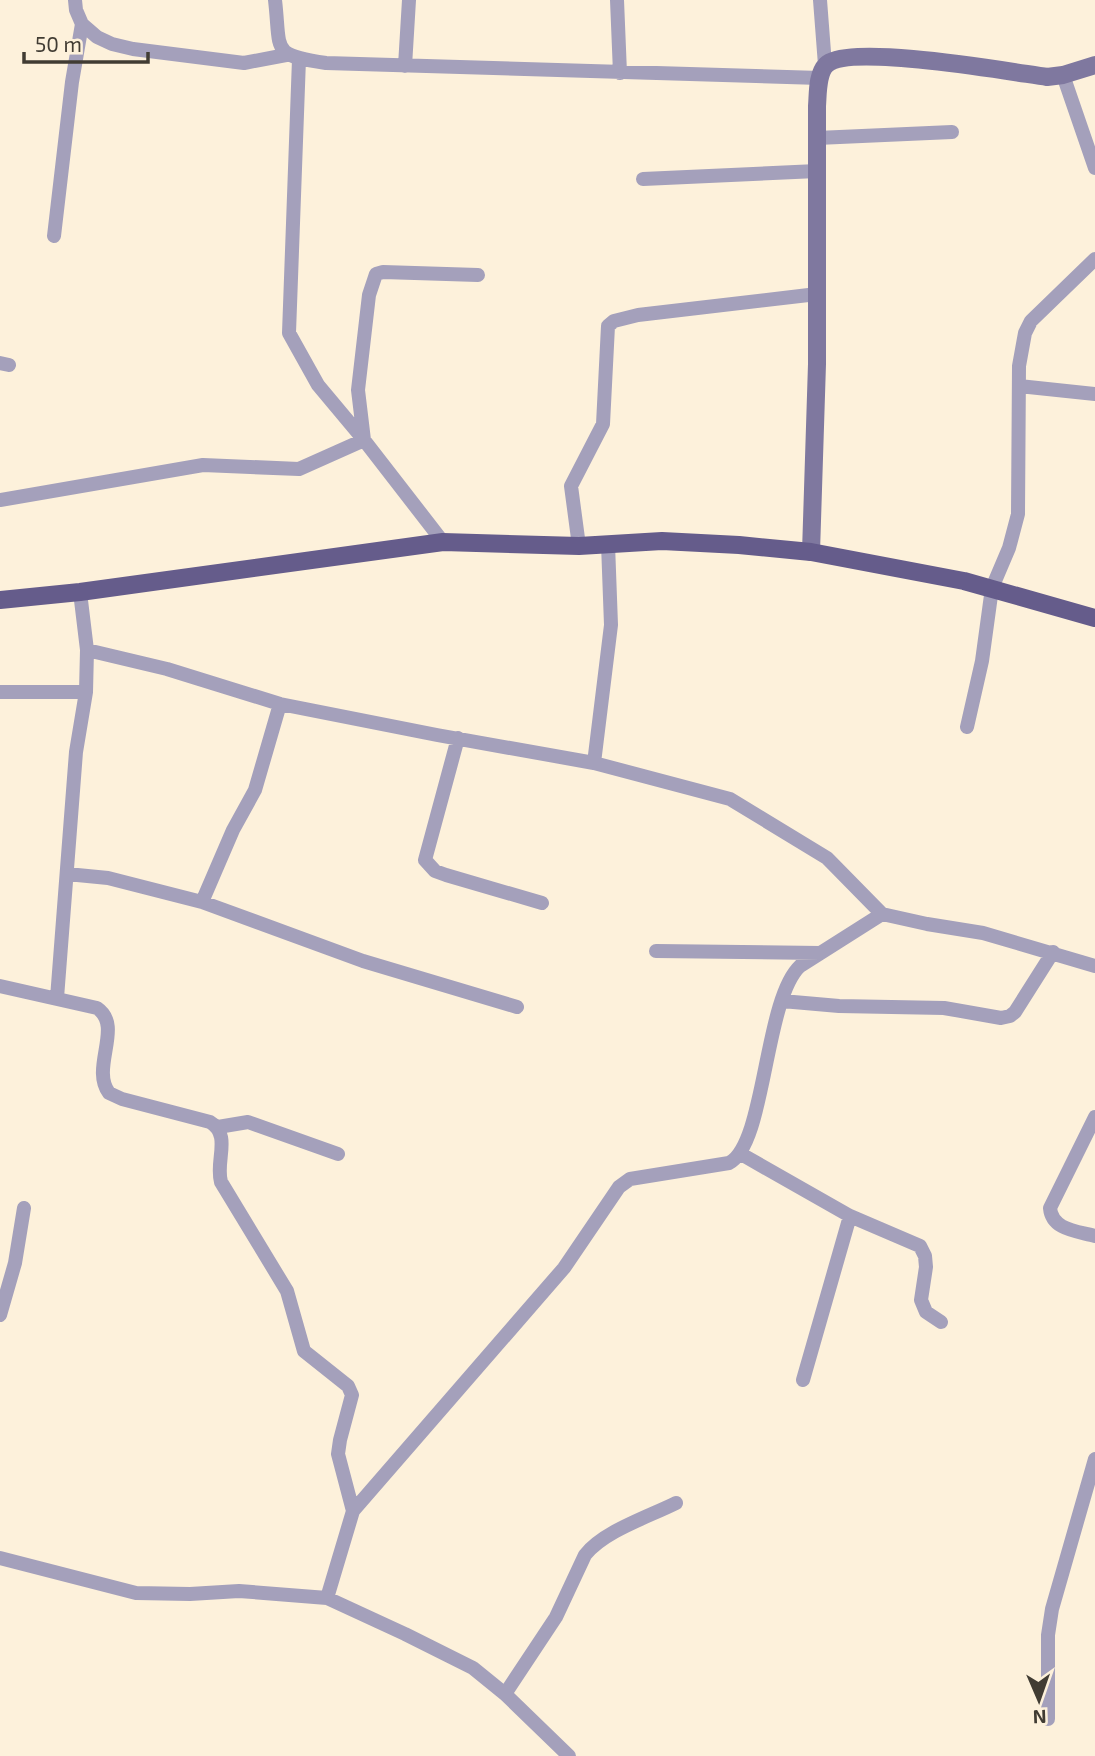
<svg xmlns="http://www.w3.org/2000/svg" width="1095" height="1756" font-family="'Exo 2',sans-serif">
  <style>
    .lines { fill: none; stroke-linecap: round; stroke-linejoin: round }
    .street { stroke: #a4a0bb; stroke-width: 14 }
    .secondary { stroke: #7f789f; stroke-width: 18 }
    .primary { stroke: #655c8b; stroke-width: 18 }
  </style>
  <rect width="100%" height="100%" fill="#fdf1db"/>
  <g class="lines">
    <path class="street" d="M75 0 76 10 82 24 97 37 112 44 133 49 244 63 286 55
      M275 0C281 51 270 55 326 63L820 78
      M617 0 620 73
      M820 0 825 65
      M299 59 289 333 318 385 364 440 443 542
      M405 66 409 0
      M1063 75 1095 168
      M817 138 952 132
      M643 179 817 171
      M54 236 72 82 82 24
      M0 363 9 365
      M1019 386 1095 394
      M0 500 203 465 299 469 364 440 358 390 369 295 376 274 383 272 478 275
      M579 546 571 486 603 424 608 326 614 321 638 315 817 294
      M87 650 167 669 280 704 437 735 594 763 730 799 827 858 882 914 927 924 983 933 1095 966
      M0 692H86
      M967 727 982 661 992 588 1009 548 1018 514 1019 366 1025 333 1031 321 1095 259
      M458 738 425 860 435 871 446 875 542 903
      M594 763 611 625 608 544
      M67 874 108 878 202 902 233 830 255 790 280 704
      M202 902 363 961 517 1007
      M656 951 820 953
      M0 986 97 1008C124 1026 90 1068 109 1093L122 1099 210 1122C232 1135 215 1161 221 1182L287 1291 304 1351 348 1386 352 1395 340 1440 338 1454 353 1511
      M57 998 76 752 86 692 87 650 80 592
      M782 1001 839 1006 944 1008 1001 1018 1010 1016 1015 1012 1053 952
      M1095 1117 1050 1208C1052 1230 1077 1231 1095 1236
      M218 1127 248 1122 338 1154
      M741 1154 850 1216 920 1246 925 1256 926 1267 921 1300 926 1312 941 1322
      M0 1315 15 1263 24 1208
      M803 1380 850 1216
      M0 1558 136 1593 190 1594 239 1591 327 1598 405 1634 473 1668 505 1694 569 1756
      M327 1598 353 1511 564 1268 619 1187 630 1179 729 1163C766 1144 764 1000 800 966L882 914
      M505 1694 556 1617 585 1555C604 1531 648 1517 676 1503
      M1048 1719V1635L1052 1609 1095 1459"/>
    <path class="secondary" d="M811 552 817 364V106C818 94 817 74 826 65 849 43 1011 72 1047 77L1063 75 1095 65"/>
    <path class="primary" d="M0 600 80 592 443 542 579 546 662 541 739 545 811 552 964 581 1095 618"/>
  </g>
  <g transform="translate(1039 1700) rotate(178)" stroke="#fdf1db" stroke-width="5" paint-order="stroke">
  <path d="M0-5L12 26L0 18L-12 26Z" fill="#413c33"/>
  <text y="-10" font-size="19" font-weight="bold" text-anchor="middle" fill="#413c33">N</text>
  </g>
  <path d="M24 52v10h124v-10" fill="none" stroke="#413c33" stroke-width="3.5"/>
  <text x="35" y="52" font-size="21" fill="#413c33" stroke="#fdf1db" stroke-width="5" paint-order="stroke">50 m</text>
</svg>
